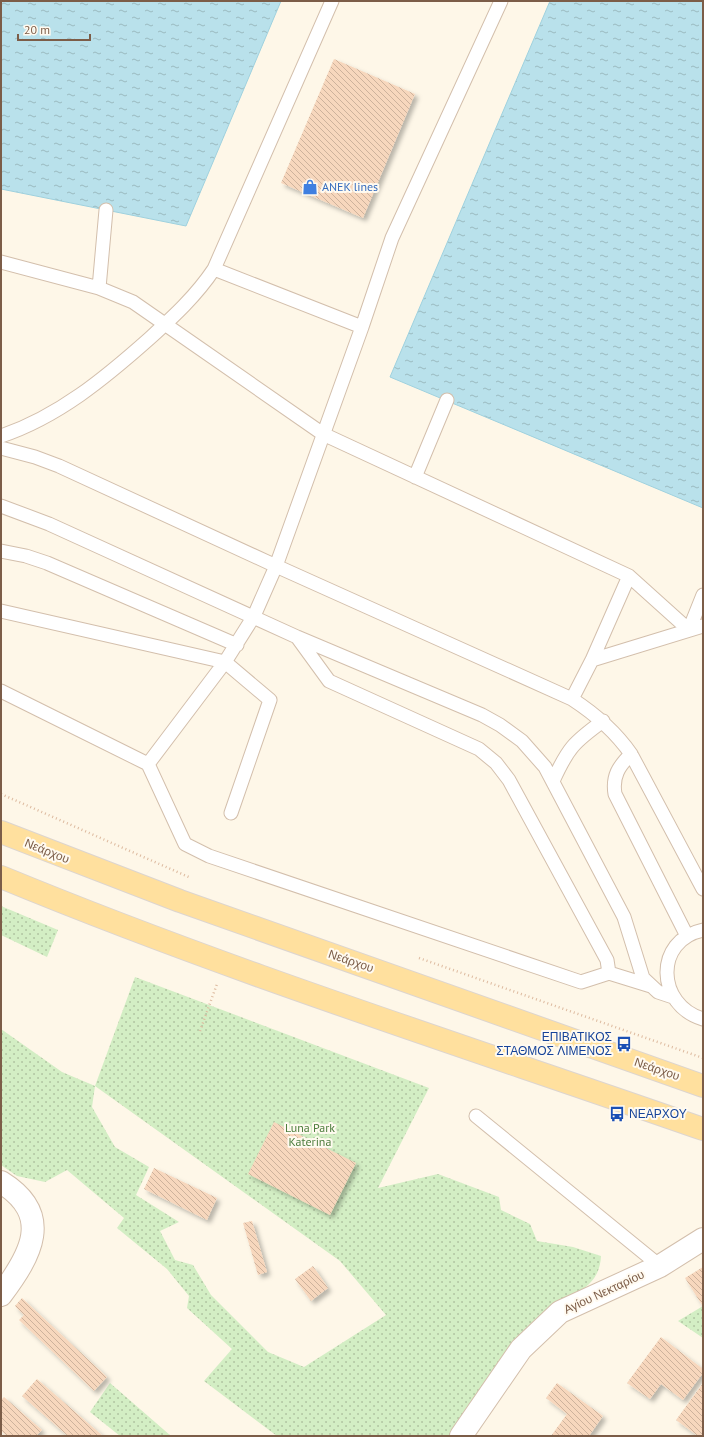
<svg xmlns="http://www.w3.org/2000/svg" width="704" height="1437" font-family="'PT Sans',sans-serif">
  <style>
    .grass { fill: url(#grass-dots); fill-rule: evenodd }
    .water { fill: url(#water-ripples); stroke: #9fd1de }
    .building { fill: url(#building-back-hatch); filter: url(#shadow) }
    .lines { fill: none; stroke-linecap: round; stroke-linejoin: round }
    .lane-casing { stroke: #d3bfac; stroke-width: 15 }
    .street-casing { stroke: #d3bfac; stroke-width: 24 }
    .primary-casing { stroke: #ddd5cf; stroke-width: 24 }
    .path { stroke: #ddba9f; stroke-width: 2.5; stroke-dasharray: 1 3; stroke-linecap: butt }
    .lane { stroke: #fff; stroke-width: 13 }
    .street { stroke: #fff; stroke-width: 22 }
    .primary { stroke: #ffe09e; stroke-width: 22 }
    .labels { text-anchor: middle; stroke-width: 4; stroke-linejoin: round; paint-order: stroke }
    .shop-label { font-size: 12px; fill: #366cbe; stroke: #fffaf0; text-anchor: start }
    .street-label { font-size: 12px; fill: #7c5d48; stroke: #fffaf0 }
    .transit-label { font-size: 12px; fill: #164399; stroke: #fffaf0; text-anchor: end }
    .park-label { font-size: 12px; fill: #4c7d3c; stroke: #fffaf0 }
  </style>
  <defs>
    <pattern id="grass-dots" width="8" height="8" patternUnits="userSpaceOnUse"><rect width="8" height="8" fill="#d3eec4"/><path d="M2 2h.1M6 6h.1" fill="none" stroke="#b0c4a1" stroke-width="1.8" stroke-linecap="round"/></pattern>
    <pattern id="water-ripples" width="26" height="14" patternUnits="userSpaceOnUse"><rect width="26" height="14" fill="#b9e1eb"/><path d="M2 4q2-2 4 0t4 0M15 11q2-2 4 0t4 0" fill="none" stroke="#9bbac0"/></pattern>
    <pattern id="building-back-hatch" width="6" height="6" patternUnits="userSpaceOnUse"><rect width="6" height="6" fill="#f7d7bd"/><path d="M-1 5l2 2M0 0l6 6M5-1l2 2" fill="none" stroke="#cdb29c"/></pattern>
    <filter id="shadow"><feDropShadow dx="3.5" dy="3.5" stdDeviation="2" flood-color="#0004"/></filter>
  </defs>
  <rect width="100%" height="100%" fill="#fef7e8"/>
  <path class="grass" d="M1 906 58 930 47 957 1 935Z
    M135 977 429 1088 378 1188 438 1174 499 1197 501 1210 530 1224 537 1241 573 1247 601 1256C600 1276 590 1286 573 1295L451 1436H277L204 1381 232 1349 187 1308 189 1296 167 1269 117 1228 124 1218 67 1170 45 1182 17 1176 1 1165V1029L62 1072 95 1086ZM95 1086 340 1261 386 1315 304 1367 268 1352 211 1295 193 1265 175 1260 160 1231 179 1222 136 1195 149 1167 115 1147 92 1107Z
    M703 1306V1338L678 1321Z
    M110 1383 171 1436H120L90 1412Z"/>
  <path class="water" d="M1 1H281L186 226 1 189Z
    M550 1H703V508L390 377Z"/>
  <path class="building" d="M334 59 415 94 363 218 281 183Z
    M274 1122 356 1163 330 1215 248 1174Z
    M154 1168 217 1198 207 1220 144 1189Z
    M252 1221 267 1272 258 1275 243 1223Z
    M313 1266 328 1288 311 1301 295 1279Z
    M703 1267V1305H702L685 1278Z
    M22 1298 107 1377 94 1391 19 1320 24 1315 15 1306Z
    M661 1337 703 1369V1373L683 1400 661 1384 650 1399 627 1383Z
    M37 1379 103 1436H68L22 1396Z
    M557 1383 603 1416 589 1436H551L567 1414 546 1398Z
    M703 1383V1436H698L676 1420Z
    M4 1397 42 1430 36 1436H7L1 1431V1400Z"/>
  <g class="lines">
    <defs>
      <path id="lane" d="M1 262 99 288 133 302 323 434 629 576 689 630
        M214 269 332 1
        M99 288 106 210
        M362 327 392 238 501 1
        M1 436C58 417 105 378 150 338 173 317 196 296 214 269L362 327 276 566 254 616 225 662 1 611
        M1 448 35 457 59 466 276 566 572 699C595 714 615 731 631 754L703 889
        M415 477 447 400
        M1 506 49 524 297 637 482 715 500 725 522 741 545 767 624 917 643 978 658 992 673 997
        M1 551 26 556 47 563 237 645
        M689 630 703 595
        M592 660 629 576
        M1 691 148 764
        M572 699 592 660 703 626
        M631 754C619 766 612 776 615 794L687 936
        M553 781C568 748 574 742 603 721
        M231 813 270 700 225 662 148 764 185 844 209 856 581 982 609 973 607 960 509 780 496 763 479 749 329 681 297 637
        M703 930C654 940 656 1005 703 1019
        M609 973 651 986
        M476 1116 660 1266"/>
      <path id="street" d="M1 1182C54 1215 31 1255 1 1295
        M461 1436 521 1349 560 1312 660 1266 703 1239"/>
      <path id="primary" d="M1 832 180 901 703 1086
        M1 877C231 972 468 1047 703 1129"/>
    </defs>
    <use href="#lane" class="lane-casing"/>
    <use href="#street" class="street-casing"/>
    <use href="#primary" class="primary-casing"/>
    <path class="path" d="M1 794 191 878
      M419 958 703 1058
      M200 1031 217 984"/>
    <use href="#lane" class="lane"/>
    <use href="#street" class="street"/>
    <use href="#primary" class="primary"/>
  </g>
  <defs>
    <symbol id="shop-bare" viewBox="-9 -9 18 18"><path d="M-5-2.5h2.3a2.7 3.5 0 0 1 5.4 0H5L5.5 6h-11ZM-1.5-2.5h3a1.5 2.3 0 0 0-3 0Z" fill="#3f7fe0" stroke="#fffaf0" stroke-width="2.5" paint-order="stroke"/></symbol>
    <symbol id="bus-bare" viewBox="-9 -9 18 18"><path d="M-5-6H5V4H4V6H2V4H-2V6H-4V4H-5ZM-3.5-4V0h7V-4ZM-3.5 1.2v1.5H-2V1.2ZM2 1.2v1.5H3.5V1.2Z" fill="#1a4fb4" stroke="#fffaf0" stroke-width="2.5" paint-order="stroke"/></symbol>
  </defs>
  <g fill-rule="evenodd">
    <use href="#shop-bare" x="299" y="176" width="22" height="22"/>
    <use href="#bus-bare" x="613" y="1033" width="22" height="22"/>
    <use href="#bus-bare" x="606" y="1103" width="22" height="22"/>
  </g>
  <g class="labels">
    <g class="shop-label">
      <text x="322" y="191">ANEK lines</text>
    </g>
    <g class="street-label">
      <text transform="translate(47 851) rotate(22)" y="4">Νεάρχου</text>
      <text transform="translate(351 961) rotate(19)" y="4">Νεάρχου</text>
      <text transform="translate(657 1069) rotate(19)" y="4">Νεάρχου</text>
      <text transform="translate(604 1292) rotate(-25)" y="4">Αγίου Νεκταρίου</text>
    </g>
    <g class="transit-label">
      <text x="612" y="1041">ΕΠΙΒΑΤΙΚΟΣ<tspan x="612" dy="14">ΣΤΑΘΜΟΣ ΛΙΜΕΝΟΣ</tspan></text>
      <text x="629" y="1118" text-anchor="start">ΝΕΑΡΧΟΥ</text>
    </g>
    <g class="park-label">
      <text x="310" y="1132">Luna Park<tspan x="310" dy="14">Katerina</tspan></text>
    </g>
  </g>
  <rect width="704" height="1437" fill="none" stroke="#7c5d48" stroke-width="4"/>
  <path d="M18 34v6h72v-6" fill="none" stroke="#7c5d48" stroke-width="2"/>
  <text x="24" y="34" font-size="12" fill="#7c5d48" stroke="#fffaf0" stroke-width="3" paint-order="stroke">20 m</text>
</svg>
